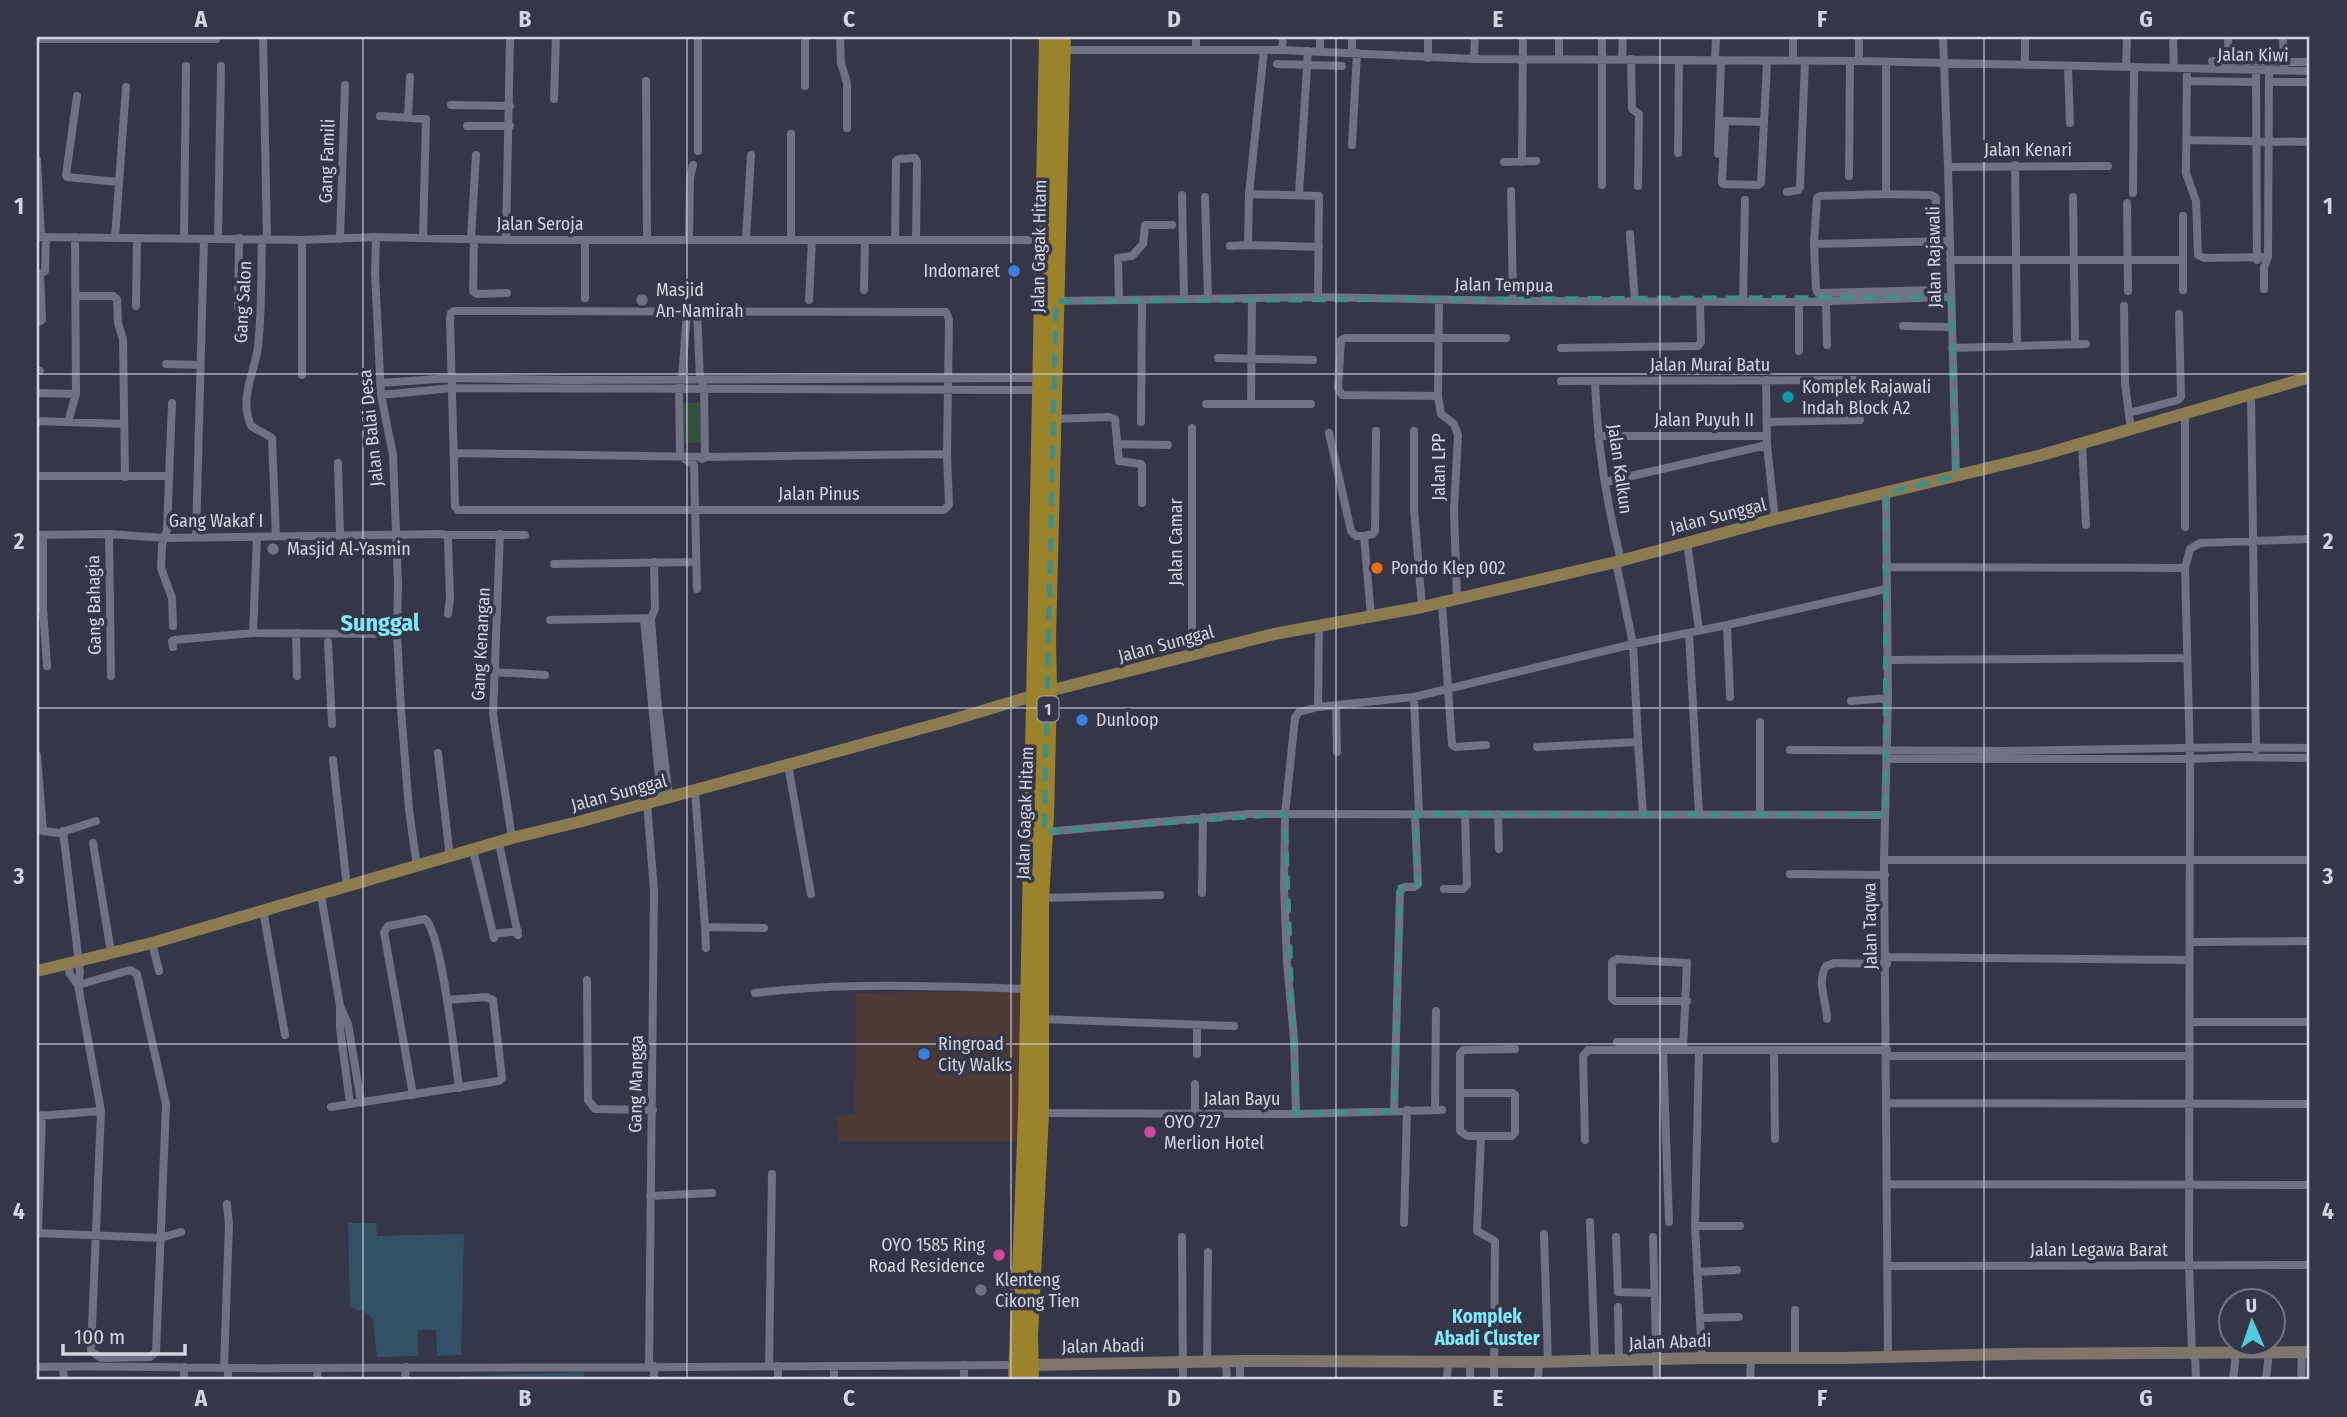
<svg xmlns="http://www.w3.org/2000/svg" width="2347" height="1417" font-family="'Fira Sans Condensed',sans-serif">
  <style>
    .commercial { fill: #4e3a34 }
    .green { fill: #354f3f }
    .water { fill: #325264 }
    .lines { fill: none; stroke-linecap: round; stroke-linejoin: round }
    .street { stroke: #707185; stroke-width: 8 }
    .secondary { stroke: #7d766a; stroke-width: 12 }
    .primary { stroke: #8a7c50; stroke-width: 12 }
    .highway { stroke: #9b832c; stroke-width: 16 }
    .marked { fill: none; stroke: #408e8a; stroke-width: 5; stroke-dasharray: 14 9; stroke-linejoin: round }
    .grid { fill: none; stroke: #d3d4df; stroke-width: 2; stroke-opacity: 0.55 }
    .shop-dot { fill: #3f7fe0; stroke: #353647; stroke-width: 2.5 }
    .worship-dot { fill: #6b7280; stroke: #353647; stroke-width: 2.5 }
    .culture-dot { fill: #0f9aa8; stroke: #353647; stroke-width: 2.5 }
    .food-dot { fill: #e8710a; stroke: #353647; stroke-width: 2.5 }
    .hotel-dot { fill: #d1479c; stroke: #353647; stroke-width: 2.5 }
    .labels { text-anchor: middle; stroke-width: 7; stroke-linejoin: round; paint-order: stroke }
    .shield { fill: #353647; stroke: #a4a5b1; stroke-width: 2 }
    .shield-label { font-size: 16px; font-weight: bold; fill: #d3d4df }
    .street-label { font-size: 18px; fill: #d3d4df; stroke: #353647 }
    .poi-label { font-size: 18px; fill: #d3d4df; stroke: #353647; text-anchor: start }
    .neighbourhood-label { font-size: 19px; font-weight: bold; fill: #80e9f9; stroke: #353647 }
    .district-label { font-size: 24px; font-weight: bold; fill: #80e9f9; stroke: #353647 }
    .neatline { fill: none; stroke: #d3d4df; stroke-width: 2.5 }
    .grid-label { font-size: 23px; text-anchor: middle; font-weight: bold; fill: #d3d4df }
  </style>
  <rect width="100%" height="100%" fill="#353647"/>
  <path class="commercial" d="M1024 991 1022 1141H839L836 1116 855 1114 856 993Z"/>
  <path class="green" d="M682 403H704V443H681Z"/>
  <path class="water" d="M348 1223H376L377 1236 464 1234 461 1355 437 1356 436 1330H418V1356L377 1357 373 1319 367 1313 350 1307Z
    M584 1372 585 1380H460V1376Z"/>
  <g class="lines">
    <path class="street" d="M263 37 267 239
      M698 37V151
      M805 37V86
      M840 37 841 63 847 83V128
      M1320 37V51
      M1859 37V61
      M1943 37 1948 167 1956 476
      M2173 37 2174 68
      M2228 37 2229 65
      M2283 37 2284 65
      M37 39H216
      M1196 49V37
      M1063 50H1282L1474 59 1859 61 2310 71
      M1264 50 1249 194 1248 245 1319 247
      M1282 50 1283 37
      M1352 53V37
      M1428 58V37
      M1474 59 1475 37
      M1559 59V37
      M1622 59 1623 37
      M1631 59 1632 109 1639 114 1638 186
      M1715 60 1716 37
      M1793 60V37
      M2212 61 2310 62
      M1277 64 1342 66
      M2025 65V37
      M2068 66 2070 123
      M2126 67 2127 37
      M2187 69 2186 173 2196 201 2198 255 2204 258 2268 257
      M2256 71 2257 260
      M646 81 647 239
      M2187 81 2256 82
      M2269 82H2310
      M77 96 66 175 67 177 119 182
      M554 99 556 37
      M451 105 510 106
      M380 116 426 119 423 238
      M408 117 410 77
      M1763 122 1725 121 1722 182 1723 184 1758 185 1761 183 1767 61
      M467 126H510
      M2186 140 2310 142
      M1352 145 1357 53
      M1678 153 1679 60
      M1718 154 1721 60
      M37 160 41 237
      M1504 162 1536 161
      M1522 162 1523 37
      M2015 165 2017 340
      M1948 167 2108 166
      M1849 176 1850 61
      M1602 185V37
      M1511 191 1513 301
      M1787 192 1798 190 1800 187 1805 61
      M2133 193 2134 68
      M1249 194 1319 196 1318 297
      M1299 194 1308 51
      M1886 194 1931 195 1936 198V290L1818 293 1816 289 1814 244 1817 198 1820 196Z
      M1886 194V62
      M1182 195 1184 299
      M1205 197 1208 298
      M2073 197 2075 338
      M2127 203 2128 291
      M2183 216V290
      M1630 234 1635 301
      M37 237 302 240 376 237 506 240H1043
      M376 237 375 273 381 395 393 455 398 584 397 634 401 710 409 810 417 867
      M115 238 126 87
      M218 238 221 66
      M184 239 186 66
      M262 239C261 274 262 311 258 347 254 375 239 397 251 426L272 438 276 536
      M340 239 345 85
      M471 239 476 155
      M474 239 473 291 477 294 507 293
      M689 239 690 178 693 165
      M746 239 751 155
      M791 239V134
      M302 240V375
      M506 240 510 37
      M585 240V298
      M895 240 896 161 899 159 915 158 917 162 916 240
      M1814 244 1950 241
      M1230 246 1248 245
      M1950 260H2183
      M2264 289V267L2268 257 2269 71
      M864 290 865 240
      M77 296H113L117 299 118 323 123 339 125 477
      M809 300 812 240
      M1119 300 1118 258 1132 256 1143 244 1145 225H1172
      M1439 300 1438 396 1441 414 1454 424 1458 435 1454 510 1457 600
      M1056 301 1318 297 1513 301 1799 302 1951 297
      M1743 302 1745 200
      M1826 302 1827 345
      M136 306 137 239
      M2124 306 2125 383 2131 430
      M238 307 239 238
      M454 311 946 312 949 319 947 454 949 505 944 510H458L455 506 450 318 451 313Z
      M687 312 682 378 679 388 680 456 694 465
      M697 312 700 378 704 387 705 457 702 459
      M37 323 42 320 40 274 45 271 46 237
      M1903 326 1951 327
      M1561 348 1698 346 1701 342 1700 302
      M1952 348 2086 344
      M1799 351V302
      M1218 358 1313 360
      M166 364 200 365
      M37 371H40
      M1766 380 1767 445 1775 519
      M1561 381 1859 380
      M1595 381C1597 442 1606 502 1621 560
      M380 383 452 378 564 380 1039 378
      M37 393 76 394
      M2251 393 2256 750
      M381 395 452 388 1039 390
      M1438 396 1342 395 1338 388 1341 340 1346 338H1506
      M172 403 167 530 162 545 161 568 172 598 173 626
      M1206 404H1311
      M1251 404 1252 298
      M2129 413 2178 400 2181 397 2179 314
      M2185 414V527
      M1055 419 1109 417 1115 419 1119 461 1141 464 1142 466V503
      M37 421 124 424
      M68 422 76 394 75 237
      M1141 422 1142 300
      M1767 422 1860 420
      M1192 428V655
      M1414 431V509L1422 607
      M1329 433 1351 531 1356 536H1364L1371 616
      M1598 436H1767
      M2082 443 2086 525
      M1117 444 1168 445
      M455 453 705 457 947 454
      M338 463 340 535
      M694 465 697 589
      M37 476H168
      M1605 482 1767 445
      M1886 493 1888 698 1884 860 1888 1358
      M109 534 111 676
      M500 534 493 714 512 838
      M37 535 109 534 166 538 443 534 448 537V540L450 598 448 614
      M43 535V608L47 666
      M446 535H525
      M196 536 204 239
      M1364 536 1373 534 1375 531 1376 431
      M1687 542 1699 631
      M554 564 695 562
      M1886 567 2185 568 2190 549 2200 543 2310 539
      M2185 568 2190 759 2189 1265 2192 1352
      M1442 603 1452 745 1455 747 1486 745
      M651 618 657 698 669 797
      M644 619 661 799
      M550 620 651 618 655 609 654 562
      M1727 625 1730 697
      M253 633 257 537
      M296 633 297 676
      M1689 633 1699 815
      M328 642 332 724
      M173 647 172 641 174 640 253 633 397 634
      M1887 660 2186 658
      M493 672 545 675
      M1414 697 1419 814
      M1851 701 1888 698
      M1336 705 1337 752
      M1318 707 1319 624
      M1760 722V815
      M1638 742 1643 815
      M1537 747 1638 742 1633 644 1616 562
      M1790 750 2006 751 2241 747 2310 748
      M438 753 450 858
      M37 755 43 831 59 833 96 821
      M1887 759H2190L2240 757 2310 758
      M333 760 347 887
      M788 765 811 894
      M695 790 705 927 764 928
      M647 803 654 891 649 1366
      M1498 814 1499 849
      M63 831 80 972 78 985 101 1111 91 1351 101 1358 150 1357 156 1352 166 1104 137 974 130 970 78 985
      M1044 832 1249 814 1885 815
      M93 843 111 952
      M499 843 518 935
      M473 850 494 938
      M1884 860H2310
      M1790 874 1885 875
      M1444 889H1463L1467 885 1465 814
      M1202 893 1203 817
      M321 895 340 1006 348 1024 361 1102
      M1041 898 1160 895
      M263 910 285 1035
      M705 927 706 948
      M493 934 518 931
      M2190 942 2310 941
      M152 943 159 971
      M1887 957 2189 960
      M67 964 70 974 78 985
      M587 980 588 1100 595 1109 653 1110
      M755 993C845 982 938 986 1028 989
      M340 1009V1028L350 1104
      M1041 1019 1234 1026
      M1827 1019C1827 1002 1816 982 1826 966L1834 963 1887 964
      M2191 1022H2310
      M1197 1026V1054
      M1617 1042H1683
      M1663 1050 1669 1222
      M1683 1050 1687 963 1617 959 1612 962V998L1615 1001H1687
      M1699 1050 1695 1226 1702 1358
      M1774 1050 1775 1139
      M1887 1056H2189
      M1460 1093H1513L1515 1095V1133L1512 1136H1481
      M413 1095 384 932 388 926 425 919C442 932 455 1060 459 1088
      M1887 1103 2310 1104
      M331 1107 499 1081 502 1078 493 1000 486 997 447 1000
      M1435 1110 1436 1011
      M1394 1111 1400 892 1404 887H1414L1418 885 1415 814
      M1041 1113 1296 1114 1442 1110
      M1195 1114V1084
      M1296 1114 1294 1039 1287 962 1284 887 1285 814 1295 718 1299 712 1318 707 1414 697 1633 644 1727 625 1886 589
      M38 1116 101 1111
      M1585 1140 1583 1056 1588 1050H1887
      M1887 1184 2310 1185
      M650 1196 712 1193
      M1590 1222 1595 1361
      M1404 1223 1407 1110
      M1695 1226H1740
      M37 1233 160 1238 181 1232
      M38 1233 42 1115
      M1544 1234 1548 1362
      M1182 1237 1183 1380
      M1616 1237 1618 1292 1654 1293
      M1653 1237 1657 1380
      M1888 1266 2310 1265
      M1697 1272 1737 1270
      M1618 1307 1619 1361
      M1795 1310V1358
      M1700 1318 1739 1317
      M2195 1353 2196 1380
      M1207 1362 1208 1252
      M1226 1362 1227 1380
      M964 1365V1380
      M769 1366 772 1174
      M778 1366V1380
      M37 1367C120 1365 203 1369 286 1368 529 1367 773 1368 1016 1365
      M63 1367 64 1380
      M224 1367 229 1225 227 1204
      M184 1380V1367
      M228 1380V1368
      M317 1380 318 1368
      M405 1380 406 1367
      M654 1380V1366
      M834 1380V1366
      M1240 1380V1361
      M1447 1380 1448 1360
      M1470 1380V1361
      M1494 1380 1495 1241 1477 1231 1481 1136H1467L1460 1131V1054L1463 1050 1515 1049
      M1538 1380 1539 1362
      M1750 1380 1751 1358
      M2233 1380 2236 1353
      M2266 1380 2269 1352
      M2301 1380 2302 1352"/>
    <path class="secondary" d="M1031 1365 1240 1361 1539 1362 1702 1358H1844L2010 1354 2310 1352"/>
    <path class="primary" d="M37 971 152 943 512 838 582 821 952 720 1049 691 1274 634 1422 607 1616 562 1775 519 2038 456 2310 377"/>
    <path class="highway" d="M1016 1380 1026 1114 1047 37
      M1031 1380 1030 1336 1041 1113V898L1046 816 1049 691 1048 640 1063 37"/>
  </g>
  <path class="marked" d="M1951 297 1956 476 1886 493 1885 815 1415 814 1418 885 1400 887 1394 1111 1296 1114 1285 814 1044 832 1056 301Z"/>
  <path class="grid" d="M363 37V1380M687 37V1380M1011 37V1380M1336 37V1380M1660 37V1380M1984 37V1380M37 374H2310M37 708H2310M37 1044H2310"/>
  <g class="shop-dot">
    <circle cx="1014" cy="271" r="7"/>
    <circle cx="1082" cy="720" r="7"/>
    <circle cx="924" cy="1054" r="7"/>
  </g>
  <g class="worship-dot">
    <circle cx="642" cy="300" r="7"/>
    <circle cx="273" cy="549" r="7"/>
    <circle cx="981" cy="1290" r="7"/>
  </g>
  <circle class="culture-dot" cx="1788" cy="397" r="7"/>
  <circle class="food-dot" cx="1377" cy="568" r="7"/>
  <g class="hotel-dot">
    <circle cx="1150" cy="1132" r="7"/>
    <circle cx="999" cy="1255" r="7"/>
  </g>
  <g class="labels">
    <rect class="shield" x="1037.5" y="696.5" width="21" height="25" rx="5"/>
    <g class="shield-label">
      <text x="1048" y="715">1</text>
    </g>
    <g class="street-label">
      <text transform="translate(2253 55) rotate(1)" y="6">Jalan Kiwi</text>
      <text x="2028" y="156">Jalan Kenari</text>
      <text transform="translate(327 161) rotate(-88)" y="6">Gang Famili</text>
      <text x="540" y="230">Jalan Seroja</text>
      <text transform="translate(1039 246) rotate(-89)" y="6">Jalan Gagak Hitam</text>
      <text transform="translate(1934 257) rotate(-91)" y="6">Jalan Rajawali</text>
      <text transform="translate(1504 285) rotate(1)" y="6">Jalan Tempua</text>
      <text transform="translate(243 302) rotate(-87)" y="6">Gang Salon</text>
      <text x="1710" y="371">Jalan Murai Batu</text>
      <text x="1704" y="426">Jalan Puyuh II</text>
      <text transform="translate(371 428) rotate(-96)" y="6">Jalan Balai Desa</text>
      <text transform="translate(1439 467) rotate(-90)" y="6">Jalan LPP</text>
      <text transform="translate(1620 469) rotate(82)" y="6">Jalan Kalkun</text>
      <text x="819" y="500">Jalan Pinus</text>
      <text transform="translate(1718 516) rotate(-14)" y="6">Jalan Sunggal</text>
      <text x="216" y="527">Gang Wakaf I</text>
      <text transform="translate(1176 542) rotate(-90)" y="6">Jalan Camar</text>
      <text transform="translate(94 605) rotate(-91)" y="6">Gang Bahagia</text>
      <text transform="translate(481 644) rotate(-87)" y="6">Gang Kenangan</text>
      <text transform="translate(1166 644) rotate(-15)" y="6">Jalan Sunggal</text>
      <text transform="translate(619 793) rotate(-15)" y="6">Jalan Sunggal</text>
      <text transform="translate(1025 813) rotate(-88)" y="6">Jalan Gagak Hitam</text>
      <text transform="translate(1870 926) rotate(-91)" y="6">Jalan Taqwa</text>
      <text transform="translate(636 1084) rotate(-89)" y="6">Gang Mangga</text>
      <text x="1242" y="1105">Jalan Bayu</text>
      <text x="2099" y="1256">Jalan Legawa Barat</text>
      <text transform="translate(1670 1342) rotate(-2)" y="6">Jalan Abadi</text>
      <text transform="translate(1103 1346) rotate(-1)" y="6">Jalan Abadi</text>
    </g>
    <g class="poi-label">
      <text x="1000" y="277" text-anchor="end">Indomaret</text>
      <text x="656" y="296">Masjid<tspan x="656" dy="21">An-Namirah</tspan></text>
      <text x="1802" y="393">Komplek Rajawali<tspan x="1802" dy="21">Indah Block A2</tspan></text>
      <text x="287" y="555">Masjid Al-Yasmin</text>
      <text x="1391" y="574">Pondo Klep 002</text>
      <text x="1096" y="726">Dunloop</text>
      <text x="938" y="1050">Ringroad<tspan x="938" dy="21">City Walks</tspan></text>
      <text x="1164" y="1128">OYO 727<tspan x="1164" dy="21">Merlion Hotel</tspan></text>
      <text x="985" y="1251" text-anchor="end">OYO 1585 Ring<tspan x="985" dy="21">Road Residence</tspan></text>
      <text x="995" y="1286">Klenteng<tspan x="995" dy="21">Cikong Tien</tspan></text>
    </g>
    <g class="neighbourhood-label">
      <text x="1487" y="1323">Komplek<tspan x="1487" dy="22">Abadi Cluster</tspan></text>
    </g>
    <g class="district-label">
      <text x="380" y="631">Sunggal</text>
    </g>
  </g>
  <rect width="2347" height="1417" fill="none" stroke="#353647" stroke-width="77"/>
  <g transform="translate(2252 1322) rotate(358)"><circle r="33" fill="#353647" stroke="#747584" stroke-width="2"/>
  <path d="M0-5L12 26L0 18L-12 26Z" fill="#53cadc"/>
  <text y="-10" font-size="19" font-weight="bold" text-anchor="middle" fill="#d3d4df">U</text>
  </g>
  <path d="M63 1344v10h122v-10" fill="none" stroke="#d3d4df" stroke-width="3.5"/>
  <text x="74" y="1344" font-size="21" fill="#d3d4df" stroke="#353647" stroke-width="5" paint-order="stroke">100 m</text>
  <rect x="38" y="38" width="2270" height="1340" class="neatline"/>
  <g class="grid-label">
    <text x="201" y="27">A</text>
    <text x="525" y="27">B</text>
    <text x="849" y="27">C</text>
    <text x="1174" y="27">D</text>
    <text x="1498" y="27">E</text>
    <text x="1822" y="27">F</text>
    <text x="2146" y="27">G</text>
    <text x="19" y="214">1</text>
    <text x="2328" y="214">1</text>
    <text x="19" y="549">2</text>
    <text x="2328" y="549">2</text>
    <text x="19" y="884">3</text>
    <text x="2328" y="884">3</text>
    <text x="19" y="1219">4</text>
    <text x="2328" y="1219">4</text>
    <text x="201" y="1406">A</text>
    <text x="525" y="1406">B</text>
    <text x="849" y="1406">C</text>
    <text x="1174" y="1406">D</text>
    <text x="1498" y="1406">E</text>
    <text x="1822" y="1406">F</text>
    <text x="2146" y="1406">G</text>
  </g>
</svg>
